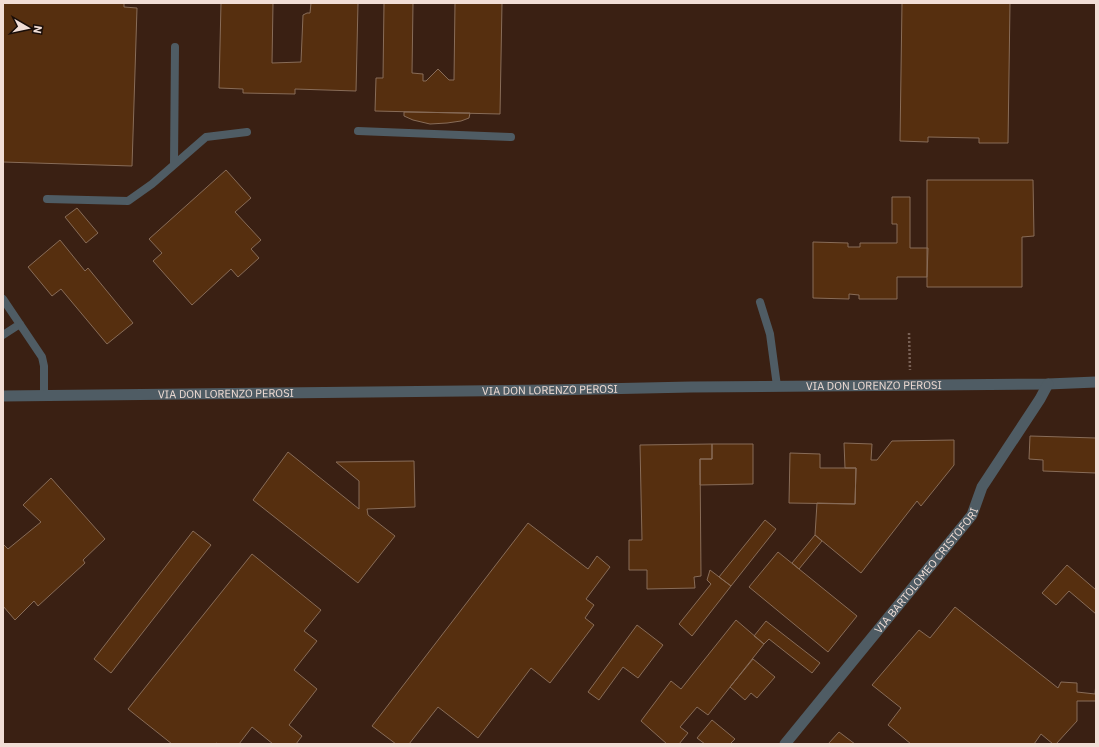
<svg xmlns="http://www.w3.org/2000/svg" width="1099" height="747" font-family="'IBM Plex Sans',sans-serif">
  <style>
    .building { fill: #562f0f; stroke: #886c58 }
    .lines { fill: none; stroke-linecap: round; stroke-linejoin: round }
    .path { stroke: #786055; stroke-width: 2.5; stroke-dasharray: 2 2; stroke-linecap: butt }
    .service { stroke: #4f5c64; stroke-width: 8 }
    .minor { stroke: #4f5c64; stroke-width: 11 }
    .labels { text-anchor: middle; stroke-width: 3; stroke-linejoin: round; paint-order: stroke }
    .street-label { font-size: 11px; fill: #f1ded6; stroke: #190d08 }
  </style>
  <rect width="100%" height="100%" fill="#3a2013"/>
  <path class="building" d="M3 3H124V7L137 8 132 166 3 162Z
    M221 3H273L272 63 301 62 303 15 307 13H310L311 3H358L356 91 295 89V94L243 93V89L219 88Z
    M384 3H413L412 73 423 74V81H426L438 69 449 80H454L455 3H502L500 114 375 111 376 78H383Z
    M902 3H1010L1008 143H979V138L928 137V142L900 141Z
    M404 112 470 113 469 118 461 121 447 123 430 124 413 120 404 116Z
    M226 170 251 198 235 212 261 240 251 249 259 258 238 277 231 269 192 305 153 261 162 253 149 239Z
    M927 180H1033L1034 236 1022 237V287H927Z
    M892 197H910V248H928L927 277H897V299H859V295L849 294V299L813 298V242L848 243V247H860V243H897V224H892Z
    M77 208 98 233 86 243 65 217Z
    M60 240 85 271 88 268 133 323 107 344 61 289 52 296 28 267Z
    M1030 436 1096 438V473L1043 471V460L1029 459Z
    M954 440V465L921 506 917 501 861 573 815 535 817 503 855 504 856 468H845L844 443 872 444 871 460H877L892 441Z
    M712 444H753V484L700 485V459H712Z
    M712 444V459H700L701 576 694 577 695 588 647 589V570H629V540H642L640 445Z
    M288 452 359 509V481L336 462 414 461 415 507 367 509 368 515 395 536 358 583 253 500Z
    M790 453 820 454V468H856L855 504 789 503Z
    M51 478 105 539 83 560 85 563 38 606 34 601 15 620 3 606V544L8 549 41 522 23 505Z
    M765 520 776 529 731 586 719 577Z
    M528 523 588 569 597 556 610 567 586 599 594 605 585 618 594 625 550 683 531 668 478 738 438 707 409 744H396L372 726Z
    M193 531 211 545 111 673 94 659Z
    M815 535 822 541 799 569 792 563Z
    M778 552 857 616 828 652 749 587Z
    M252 554 321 610 304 631 317 641 294 670 317 689 289 725 302 736 296 744H273L252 727 239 744H218L216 743 215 744H172L128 709Z
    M1067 565 1096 590V614L1069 591 1056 605 1042 593Z
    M710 570 731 586 692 636 679 624 711 584 707 580Z
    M955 607 1058 688 1061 682 1077 683V692L1095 694 1096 682V701H1077V721L1056 744H1053L1041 734 1034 744H911L888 725 901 708 872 685 919 630 930 638Z
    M736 620 764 644 708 715 697 707 680 727 688 733 679 744H667L641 721 671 681 681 689Z
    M766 621 820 663 812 673 769 639 764 644 754 636Z
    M637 625 663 645 638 678 623 667 599 700 588 692Z
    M753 659 775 677 757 698 751 693 745 700 730 687Z
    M712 720 735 739 730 744H705L697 738Z
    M839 732 855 744H828Z"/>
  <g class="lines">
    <path class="path" d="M909 333 910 370"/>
    <path class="service" d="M358 131 511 137
      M174 164 175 47
      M47 199 128 201 152 184 206 137 247 132
      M3 299 42 357 44 366V397
      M760 302 770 334 777 386
      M3 335 20 324"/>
    <g class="minor">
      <path id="s1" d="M3 396 551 390 691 387 1048 384 1096 382"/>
      <path id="s2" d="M785 744 972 515 982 487 1040 399 1048 384"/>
    </g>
  </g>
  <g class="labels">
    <g class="street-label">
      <text dy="4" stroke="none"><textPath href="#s1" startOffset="871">VIA DON LORENZO PEROSI</textPath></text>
      <text dy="4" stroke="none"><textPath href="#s1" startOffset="547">VIA DON LORENZO PEROSI</textPath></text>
      <text dy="4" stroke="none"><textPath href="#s1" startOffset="223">VIA DON LORENZO PEROSI</textPath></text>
      <text dy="4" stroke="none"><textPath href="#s2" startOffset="224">VIA BARTOLOMEO CRISTOFORI</textPath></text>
    </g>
  </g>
  <rect width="1099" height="747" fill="none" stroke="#f1ded6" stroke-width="8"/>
  <g transform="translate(28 28) rotate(99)" stroke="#190d08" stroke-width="3" paint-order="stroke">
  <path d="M0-3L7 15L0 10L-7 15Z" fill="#f1ded6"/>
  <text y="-6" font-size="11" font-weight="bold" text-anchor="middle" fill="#f1ded6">N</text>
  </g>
</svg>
